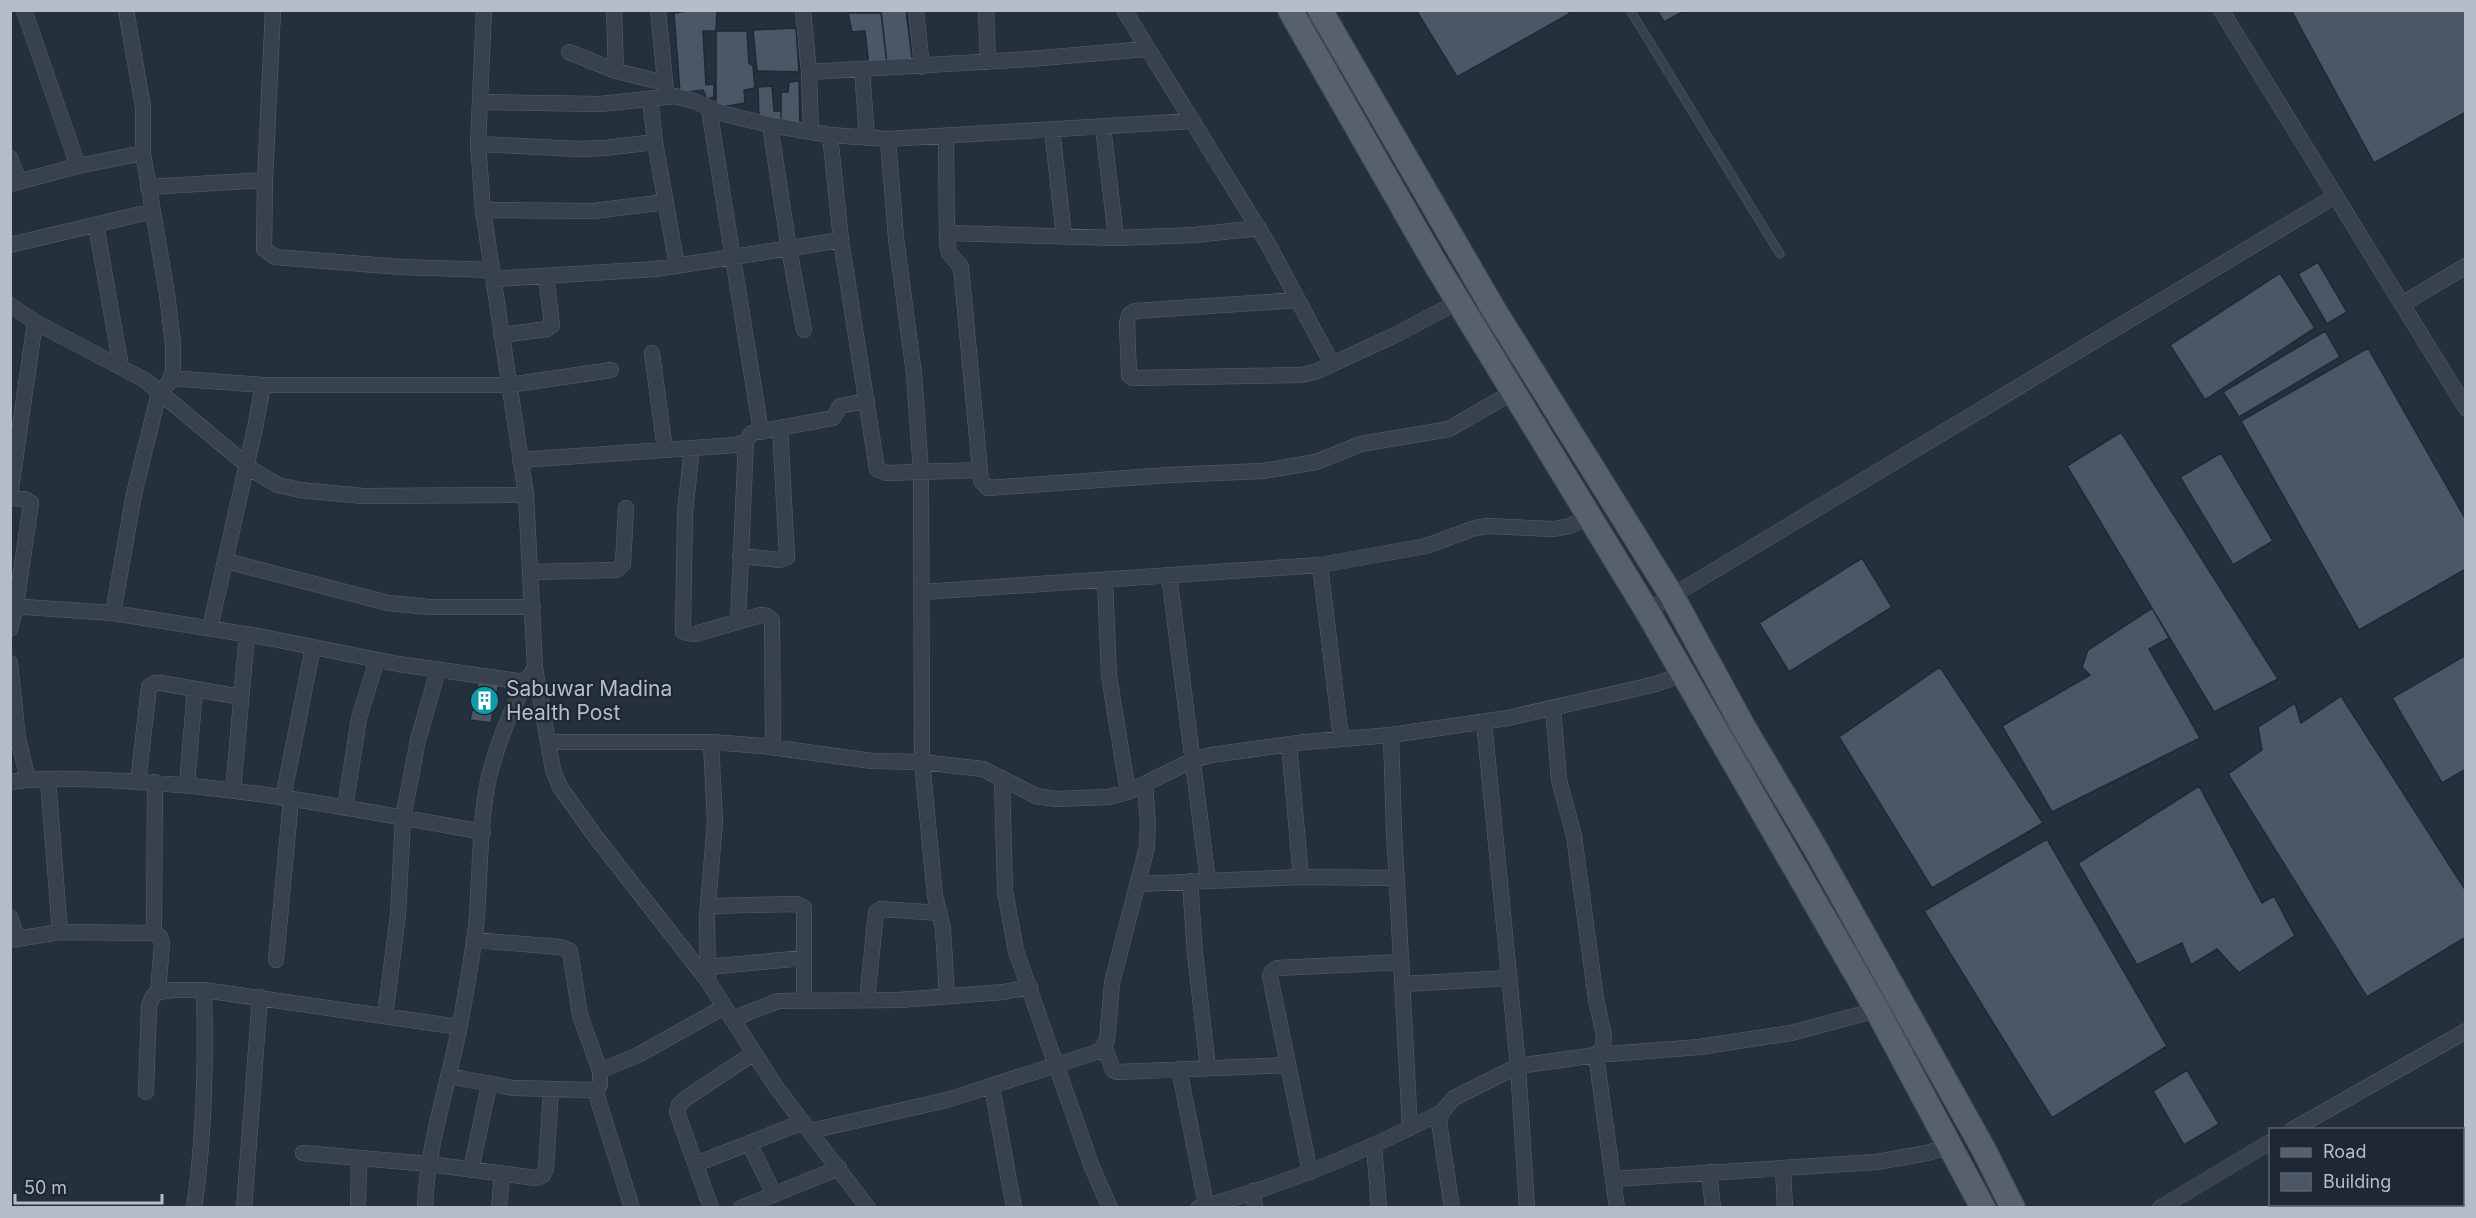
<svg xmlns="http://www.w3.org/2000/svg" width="2476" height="1218" font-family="Inter,sans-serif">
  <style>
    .building { fill: #4b5766; stroke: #202934; stroke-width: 1.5 }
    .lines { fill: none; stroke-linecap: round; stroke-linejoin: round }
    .lane-casing { stroke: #57606b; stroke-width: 9 }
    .street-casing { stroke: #57606b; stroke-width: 16 }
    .primary-casing { stroke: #424b56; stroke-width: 26 }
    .lane { stroke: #38424d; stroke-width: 8 }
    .street { stroke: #38424d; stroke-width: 15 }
    .primary { stroke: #57616d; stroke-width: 24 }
    .labels { text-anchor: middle; stroke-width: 4.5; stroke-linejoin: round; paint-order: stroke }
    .poi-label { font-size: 21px; fill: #b4bdc8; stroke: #1e2732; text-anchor: start }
  </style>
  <rect width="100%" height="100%" fill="#25303d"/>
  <path class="building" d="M694 10H717L716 31H703L706 85 714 84V97L707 99 703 90 680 93 674 13Z
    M881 10H906L912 59 887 64Z
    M1416 10H1567L1569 14 1457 77Z
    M1657 10H1686L1664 22Z
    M2291 10H2466V112L2374 163Z
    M848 13H881L887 64 869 66 865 31 852 32Z
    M796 28 799 72 757 71 753 30Z
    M716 31H747L749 63 753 66 755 88 744 90 745 103 716 108Z
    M799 81 800 125H781V92H788L789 82Z
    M772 86 774 111H781V125L759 120 758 87Z
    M2318 262 2347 312 2327 324 2298 274Z
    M2280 273 2315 328 2205 400 2170 345Z
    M2325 331 2340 357 2239 417 2223 392Z
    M2368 348 2466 520V569L2359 630 2241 421Z
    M2121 432 2278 679 2214 712 2067 466Z
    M2221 453 2273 541 2233 565 2180 477Z
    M1862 558 1892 607 1789 672 1759 623Z
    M2152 608 2169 638 2149 649 2200 738 2052 812 2002 726 2090 675 2082 667 2088 650Z
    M2466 655V769L2442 783 2392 698Z
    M1940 667 2043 823 1932 888 1839 737Z
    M479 679 499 682 491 723 470 720Z
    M2341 696 2466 891V937L2367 997 2228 774 2262 750 2258 727 2295 703 2301 723Z
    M2199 786 2262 903 2274 896 2295 936 2239 973 2217 949 2191 965 2182 943 2137 965 2078 863Z
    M2047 839 2167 1046 2052 1118 1924 911Z
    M2187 1070 2219 1124 2184 1145 2153 1091Z"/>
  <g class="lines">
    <defs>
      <path id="lane" d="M1630 10 1780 254"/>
      <path id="street" d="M24 10 78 166
        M273 10 265 180 264 249 275 257 401 267 492 270
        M484 10 478 144 483 210 526 495 535 668 553 770 560 787 595 836 708 981 776 1087 868 1208
        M614 10 616 71
        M658 10 666 91
        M803 10 809 72 811 132
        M916 10 922 67
        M986 10 988 62
        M1124 10 1268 244 1332 364
        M2221 10 2466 408
        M569 52 616 71 665 83
        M862 69 867 138
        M809 72 1030 59 1146 49
        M650 99 655 142 677 266
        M480 102 600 104 675 96 694 101 724 114 770 125 830 135 888 139 1191 121
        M709 109 761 432
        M770 125 789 249 804 330
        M1103 127 1116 238
        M1052 129 1064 236
        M830 135 841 240 877 469 887 473 980 470
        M946 136 947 242 949 253 961 267 981 481 988 488 1169 475 1263 471 1316 462 1361 444 1449 429 1513 392
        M888 139 896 238 914 374 921 473 922 762 935 896 943 929 947 996
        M478 144 580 149 605 148 655 142
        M10 158 19 182
        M10 184 78 166 143 153
        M148 187 265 180
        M483 210 593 211 666 202
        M96 225 121 367
        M947 233 1116 238 1195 235 1259 228
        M10 245 153 211
        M494 279 656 269 841 240
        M1298 300 1135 311 1129 315 1127 323 1129 375 1133 378 1301 375 1315 372 1393 336 1458 302
        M2402 304 2466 266
        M10 305 35 322 145 380 254 471 278 485 300 490 363 496 526 495
        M501 335 547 329 552 325 546 276
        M652 353 665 450
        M170 378 263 385H508L611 370
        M692 448 685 512 683 632 695 634 761 615 767 616 772 620 773 747
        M520 460 736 445 746 441 752 433 833 418 840 406 867 401
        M10 496 35 322
        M10 498 25 499 31 503 16 606 10 629
        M740 556 780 560 787 557 780 428
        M226 561 388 603 430 607H533
        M1320 565 1341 738
        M530 572 616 570 623 564 626 508
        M1169 575 1208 881
        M1105 580 1109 676 1128 792
        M922 592 1320 565 1426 546 1475 528 1488 526 1554 529 1570 526 1589 516
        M10 606 113 613 263 637 398 664 525 682
        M1647 611 2335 196
        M113 613 134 494 159 393 168 384 173 371V344L167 294 143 153V107L126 10
        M738 622 746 441
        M210 628 255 428 263 385
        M10 663 18 738 28 780
        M1553 708 1559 780 1574 836 1596 999 1604 1036 1603 1048 1596 1055 1617 1208
        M1484 722 1518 1066 1527 1208
        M1391 735 1394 830 1410 1128
        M549 742H711L763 746 872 761 922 762 983 769 1036 796 1056 799 1108 797 1128 792 1193 760 1211 755 1305 742 1391 735 1508 718 1656 684 1683 674
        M1289 744 1301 877
        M1002 778 1005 891 1016 951 1092 1167 1110 1208
        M48 779 60 932
        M10 782C48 777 87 779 125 781 246 787 364 811 483 832
        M138 782 149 687 155 683H161L241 697
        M187 784 195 689
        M233 791 247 634
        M283 798 313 647
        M345 808 359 718 377 660
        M1190 881 1195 954 1208 1068
        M1138 884 1301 877 1397 878
        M708 906 796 904 804 908V1000
        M10 917 17 939
        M154 933 155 782
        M10 940 60 932 154 933 160 937 162 943 158 992
        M276 960 291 799
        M707 967 804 958
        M708 981 707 917 715 822 711 742
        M1403 984 1509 978
        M867 1000 876 912 881 909 940 913
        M385 1016 398 915 403 818 418 740 438 670
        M732 1019 778 1001 899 1000 1003 992 1030 987
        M1104 1046 1113 1070 1117 1072 1288 1065
        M1179 1069 1206 1205
        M600 1071 638 1055 724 1007
        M448 1076 513 1088 595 1090 600 1085V1071L580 1015 570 951 560 947 474 940
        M992 1087 1014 1208
        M595 1090 632 1208
        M146 1092 149 1006 153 996 158 992 174 990H204L459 1027
        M2292 1130 2466 1031
        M810 1131 947 1100 1100 1051 1107 1040 1112 983 1147 847 1148 823 1145 785
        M749 1143 774 1194
        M1374 1145 1379 1208
        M303 1153 429 1164 536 1178 542 1176 546 1169 551 1089
        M696 1164 803 1122
        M1783 1168 1785 1208
        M471 1170 489 1085
        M1310 1172 1270 976 1272 971 1277 968 1402 962
        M1709 1172 1713 1208
        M1613 1179 1876 1162 1927 1153 1951 1146
        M1253 1191 1255 1208
        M194 1208C205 1135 206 1063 204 990
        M244 1208 260 997
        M358 1208 359 1158
        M425 1208C427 1145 448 1086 460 1025 466 992 472 959 476 926 480 884 479 841 485 799 490 761 513 699 535 668
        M499 1208 502 1174
        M711 1208 677 1112 679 1105 685 1099 754 1053
        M741 1208 839 1168
        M1198 1208C1282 1186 1364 1152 1442 1112
        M1452 1208 1439 1122 1442 1112 1454 1098 1518 1066 1596 1055 1699 1047 1791 1033 1877 1010
        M2160 1208 2270 1142"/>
      <path id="primary" d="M1290 10 1433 260 1647 611 1877 1010 1983 1208
        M1320 10 1494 310 1672 596 1744 728 1814 846 1984 1150 2013 1208"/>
    </defs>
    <use href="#lane" class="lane-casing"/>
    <use href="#street" class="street-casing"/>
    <use href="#primary" class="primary-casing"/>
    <use href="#lane" class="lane"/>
    <use href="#street" class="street"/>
    <use href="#primary" class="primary"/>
  </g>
  <defs>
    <symbol id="building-disc" viewBox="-11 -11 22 22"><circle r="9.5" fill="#0f9aa8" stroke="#1e2732"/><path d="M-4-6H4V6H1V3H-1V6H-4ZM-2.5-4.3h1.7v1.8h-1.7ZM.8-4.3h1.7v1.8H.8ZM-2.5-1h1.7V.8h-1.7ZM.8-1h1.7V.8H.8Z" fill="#fff"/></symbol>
  </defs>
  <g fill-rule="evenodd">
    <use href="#building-disc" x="468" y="684" width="33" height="33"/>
  </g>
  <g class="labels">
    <g class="poi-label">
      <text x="506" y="696">Sabuwar Madina<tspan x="506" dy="24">Health Post</tspan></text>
    </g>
  </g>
  <rect width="2476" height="1218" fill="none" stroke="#b4bdc8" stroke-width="24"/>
  <rect x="2269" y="1128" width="195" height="78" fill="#1e2732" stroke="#5a636e" stroke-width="1.5"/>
  <rect x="2281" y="1148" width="30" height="9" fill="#57616d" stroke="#5a636e" stroke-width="1.5"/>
  <text x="2323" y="1158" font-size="18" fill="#b4bdc8">Road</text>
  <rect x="2281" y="1173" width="30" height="18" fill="#4b5766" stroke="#5a636e" stroke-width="1.5"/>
  <text x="2323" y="1188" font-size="18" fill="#b4bdc8">Building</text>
  <path d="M15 1194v9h147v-9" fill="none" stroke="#b4bdc8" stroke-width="3"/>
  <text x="24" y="1194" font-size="18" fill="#b4bdc8" stroke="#1e2732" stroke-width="4.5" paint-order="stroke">50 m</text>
</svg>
